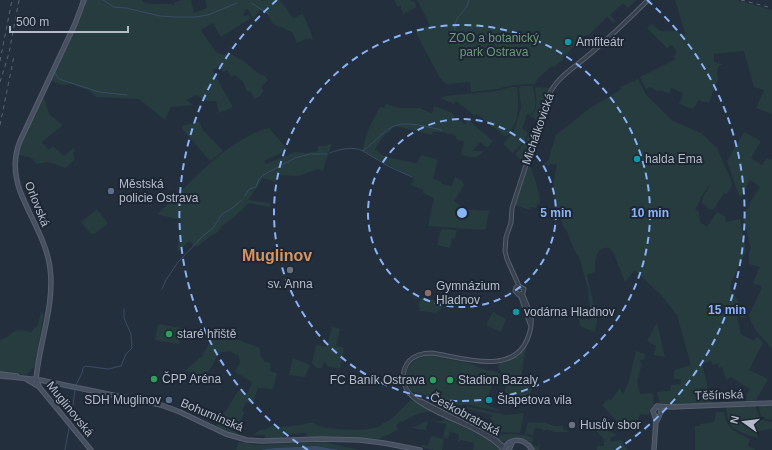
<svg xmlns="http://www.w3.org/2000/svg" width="772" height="450" font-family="Helvetica,sans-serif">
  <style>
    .green { fill: #263c3f }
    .water { fill: #394c67 }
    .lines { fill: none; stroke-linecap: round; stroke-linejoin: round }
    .stream { stroke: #394c67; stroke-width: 1 }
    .tertiary-casing { stroke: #565f6c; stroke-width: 5 }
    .secondary-casing { stroke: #565f6c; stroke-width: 5.5 }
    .tertiary { stroke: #38414e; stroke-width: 3 }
    .secondary { stroke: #465061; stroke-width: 3.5 }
    .rail { stroke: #5a6575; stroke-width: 1; stroke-dasharray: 4 4; stroke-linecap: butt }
    .ring { fill: none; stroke: #8ab4f8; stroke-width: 2; stroke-dasharray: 7 5 }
    .culture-dot { fill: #0f9aa8; stroke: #1d2633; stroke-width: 1.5 }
    .service-dot { fill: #5c6f8a; stroke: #1d2633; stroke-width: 1.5 }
    .worship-dot { fill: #6b7280; stroke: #1d2633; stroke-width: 1.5 }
    .education-dot { fill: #8d6e63; stroke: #1d2633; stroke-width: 1.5 }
    .leisure-dot { fill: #2e9e5b; stroke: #1d2633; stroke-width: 1.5 }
    .labels { text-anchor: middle; stroke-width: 4; stroke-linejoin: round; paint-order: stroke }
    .park-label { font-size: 12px; fill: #6b9a76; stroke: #1d2633 }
    .poi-label { font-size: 12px; fill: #b4bcc9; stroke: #1d2633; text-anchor: start }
    .street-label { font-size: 12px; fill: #b4bcc9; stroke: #1d2633 }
    .district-label { font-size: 16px; font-weight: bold; fill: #d59563; stroke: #1d2633 }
    .centre { fill: #8ab4f8; stroke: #1d2633; stroke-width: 2 }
    .ring-label { font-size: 12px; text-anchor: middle; font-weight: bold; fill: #8ab4f8; stroke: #1d2633; stroke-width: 4; stroke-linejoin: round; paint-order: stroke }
  </style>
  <rect width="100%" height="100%" fill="#242f3e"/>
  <path class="green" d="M86 0H142L143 2C152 6 163 2 174 5V3L181 0H191L194 13 207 8 205 0H261L262 1 265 0H280L292 17 294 18 302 14V12L310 30 313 39H306L297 43 292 32 273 24 267 13 260 10 253 19 248 9 245 10 243 16 249 15 251 18 221 37 213 23 201 30 216 52 224 55 229 52 231 54 245 62 259 74 265 76 268 80 261 87 264 91 260 96 254 99 251 92 247 91 243 82 235 75 231 77 227 70 223 72 219 66 212 70 233 107 214 115 219 112 216 101H207L196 95 186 100 193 105 171 107 165 120 139 99 96 97 88 90 70 84 63 85 51 81 79 21Z
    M394 0H409L415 2 416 6 417 7 403 14V12L401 9V5L398 7Z
    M417 0H636L628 8 623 3 610 15 615 21 614 23 607 17 589 35H585C580 40 576 45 570 50V51L563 57V60L554 67 552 66 538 78 535 84 513 85 497 89 471 92 470 82 446 84 440 78 416 33 430 25Z
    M675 0H737L772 10V114L756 108 764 90 754 87 744 51 714 54V62L724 65H719L717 70 718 79 709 102H703L699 100 693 109 679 104 683 93 671 88 669 94 662 90 661 91 659 90 657 91 650 87 646 89 640 77 676 59 673 56 677 53 672 45 667 48 647 28 652 24C662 35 663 30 674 31 677 31 681 33 684 35L685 33Z
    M638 79 646 95 673 121 701 133 717 148 731 180 732 186 727 194 724 193 714 209H709L702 203 703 197 710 185H709L700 198V200L695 210 699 212 700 222 707 227 717 212 726 217 725 222 740 219 746 251 731 283 730 289 743 308 746 318 737 316 741 334 754 341 757 336 763 343 749 370 768 379 755 402H746L747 394 750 389 731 377 726 380 722 367 719 368 718 363 713 365 711 361 702 364 712 403 660 405 657 392 670 391 671 385 681 384V379H674V370L691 365 677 315 661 295 635 270 625 282 614 254 609 248C595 246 595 262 595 272L587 275 597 321 595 332 581 327 575 307 576 306 580 320 592 319 588 293 589 292 579 257 574 250 566 229 564 228C554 202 550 193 557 165L550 164V166L543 164 548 161 556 135 590 108 617 92 621 89 620 87Z
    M521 86H533C535 96 538 108 531 115L527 114 522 129 528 132 525 140 513 153 503 144 514 131 521 108 519 88Z
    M510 87H517C519 106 520 122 506 137L477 114 475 116 456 101 454 104 440 98 445 96 497 91Z
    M535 87 549 88 536 124 535 118 531 117C539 108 536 99 535 87Z
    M44 97 49 114 63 125 42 142 49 150 53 146 64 156 73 148 76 151 73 153 75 159 66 168 48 162 36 164C32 156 28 157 21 155L18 156 26 132Z
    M386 104 400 108H420L432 114 434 106 450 112 455 116 453 118 456 120 457 118 465 124 468 120 493 141 487 148 480 142 473 151H484C477 159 471 158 461 155L464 141 457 140 455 135 449 134 448 135 444 132H433L432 135 395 126 383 137 375 149 384 156 413 163H417L421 155 438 160 433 179 442 182 441 184 452 186 455 177 462 181 464 185 454 201 465 209 489 211 486 228 483 230 428 226 434 198 423 193V190L411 185 414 178C405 173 397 169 388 165 378 161 373 155 362 151L368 130 380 107 384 108Z
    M199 121 203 130 222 150V152L210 161 182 129V126Z
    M269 128 288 150 264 161 266 164 295 152 306 153 318 151V146H325L332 143 323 170 322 171 317 169 299 176 279 175 276 182 263 178 248 200 270 203V207L249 203 235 216 222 226 218 232 209 237 198 246 193 245 190 241 177 252 181 220 157 214C189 185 226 139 269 128Z
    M744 132 761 141 751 158 762 165 767 158 772 160V349L754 328V325L752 324 749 315 762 288 760 285 755 284 753 282 760 267 749 264V251L751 248 743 217 752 199 760 187 750 180 741 196H739L727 161Z
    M529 133 533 134 525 159 522 161 515 154 526 141Z
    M527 166 531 167 539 193 540 204 538 203 536 208 531 207 530 210 515 205Z
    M97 209 107 222V224L94 234H91L81 222Z
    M441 229 457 230 455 238H452L450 248 437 245Z
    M413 297 442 301V302H440L442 305 441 309 436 313 420 311 418 304 421 299 413 298Z
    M41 312 44 313 35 366 26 375 0 372V340L9 336C13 329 24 330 31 332L38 325Z
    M493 312 506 319 501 332 486 325 492 313Z
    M657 323 665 357 654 355 656 346 647 341Z
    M158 324 182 328 179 344 155 340Z
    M332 327 340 329 336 346 344 348 340 369 327 366 326 363 324 362 322 368H317L312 363 316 345 327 347Z
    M214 331 260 348V355L265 362 271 363 270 371 277 373 273 389 258 388 253 403 246 402 242 411 244 412 237 435 216 427 221 413 225 412 239 390 247 394 252 382 235 372 240 362 239 356 230 351 219 353 206 376 185 371 199 358 203 356 202 354 206 350Z
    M526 347 521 378C512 376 501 376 498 367L499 364 514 358Z
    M636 351 645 354V358L640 361 642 364 637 381 640 394 653 393 654 406 648 415 640 414 635 431 620 428 614 418 602 405 607 400 612 399 620 388 623 395 629 381Z
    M430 356 469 363 483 369 497 372 502 376 521 380 534 385 526 404 503 396 508 379 495 377 485 404 504 412 465 404 451 406 442 401V400L411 391C400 374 410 357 430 356Z
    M293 358 310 365 305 377 289 375Z
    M411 400 436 413C432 413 430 411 426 412 418 413 410 417 402 422L400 421 396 426 398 430 379 439 335 436 307 437 306 433 284 434V438L264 439 265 435H253L260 430 267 429 270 426C280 428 290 426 301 425 305 424 310 422 313 423 315 423 317 425 319 426 333 430 372 433 383 424L382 423C393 422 401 407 411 400Z
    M772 404V420L762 418 760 413 759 406Z
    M755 405C761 419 754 418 772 422V429L758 431V438C750 436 734 431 729 423 727 418 727 412 726 406Z
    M464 406 506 415 524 413 520 433 505 432 492 433 464 419 460 414 461 413C465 419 481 424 489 427L492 415 465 408H460L459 411H457V407Z
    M716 412H724C727 429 735 432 750 439L748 446 756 450H695V426H700V424L714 422Z
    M447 419 483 437 501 450H473L474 443 461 440 460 441H458L459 435 450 431 448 439 443 437 446 424 428 420 426 429 428 430H427L412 428 429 420 441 421Z
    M528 422 546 423 554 426H563V429L569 432H554L547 429 543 432 542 429 535 428 533 435 525 434Z
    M594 429 609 431 617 435 610 438 611 442 621 440 627 450H597V446H604V439Z
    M507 434 526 435 533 438 532 444 538 447 540 441 536 439 540 440 539 450H533L528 443 510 441 503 442 492 435Z
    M431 436 444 439 442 450H434L421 447 422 444 428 446Z
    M239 442 259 445 325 442 359 450H339L316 446 275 448 259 450H236Z"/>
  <path class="water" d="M316 446 339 450H259L275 448Z"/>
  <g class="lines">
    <path class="stream" d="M103 0 114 7 126 8 160 16 177 17H195L208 15 237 3
      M251 3 269 14
      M78 12 81 0
      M459 45C455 38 453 26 457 19 461 12 467 10 469 0
      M55 73 58 78 62 80 99 92 127 95
      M363 151 388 166 412 177
      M330 153C339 149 354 146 363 151 372 144 382 133 392 127 406 120 427 127 442 130
      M245 196 249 189 256 187 259 179 263 175 295 158 310 154H327
      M162 289 166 280 178 262 203 236 213 228 222 214 231 209 242 200
      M76 385 82 373 83 368 85 366 108 369 121 366 126 354 132 348 131 334 124 318V309
      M71 420 75 390
      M65 450 69 428"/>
    <defs>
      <path id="tertiary" d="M519 286 516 287 515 291 521 297 530 324
        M520 294 523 293 524 289 519 286 507 259 505 251 506 237 511 223 512 208 549 95C557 77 575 67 590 54 610 37 629 19 648 0
        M421 401 486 434 495 439 505 448
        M503 449C486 432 461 423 439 413 430 408 421 404 413 397 402 388 400 372 409 361 415 355 423 353 432 353 460 357 512 376 527 340 530 333 532 324 531 316 529 309 525 301 522 293"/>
      <path id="secondary" d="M84 0 75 24 20 141C13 158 14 174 20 191 29 215 47 242 50 268 55 305 39 343 36 380L40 388 91 450
        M0 374 17 376
        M0 376 22 378 40 380 161 405 180 412 226 434 247 440 262 441 322 439 360 440 384 443 420 450
        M26 379 38 386
        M657 421 661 412 660 407
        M503 450C510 437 524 437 532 450
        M509 450 512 443
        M654 450 656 420 653 411 657 406 670 407 772 403"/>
    </defs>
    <use href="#tertiary" class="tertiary-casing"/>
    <use href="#secondary" class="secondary-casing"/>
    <use href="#tertiary" class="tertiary"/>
    <use href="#secondary" class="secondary"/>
    <path class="rail" d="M741 0 772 8
      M0 61 12 0
      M0 82 9 53 19 0
      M0 125 14 56"/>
  </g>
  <g class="ring">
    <circle cx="462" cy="213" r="94"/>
    <circle cx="462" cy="213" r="188"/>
    <path d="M308 450A282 282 0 0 1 277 0M647 0A282 282 0 0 1 616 450"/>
  </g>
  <g class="culture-dot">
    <circle cx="568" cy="42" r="4"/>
    <circle cx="637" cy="159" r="4"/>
    <circle cx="516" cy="312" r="4"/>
    <circle cx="489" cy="400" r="4"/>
  </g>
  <g class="service-dot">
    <circle cx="111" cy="191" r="4"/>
    <circle cx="169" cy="400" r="4"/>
  </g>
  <g class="worship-dot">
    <circle cx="290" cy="270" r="4"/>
    <circle cx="572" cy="425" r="4"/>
  </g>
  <circle class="education-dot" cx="428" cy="293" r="4"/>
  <g class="leisure-dot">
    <circle cx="169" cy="334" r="4"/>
    <circle cx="154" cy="379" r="4"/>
    <circle cx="433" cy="380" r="4"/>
    <circle cx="450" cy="380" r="4"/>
  </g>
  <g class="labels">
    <g class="park-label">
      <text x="494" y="42">ZOO a botanický<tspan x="494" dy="14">park Ostrava</tspan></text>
    </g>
    <g class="poi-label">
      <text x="576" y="46">Amfiteátr</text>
      <text x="645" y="163">halda Ema</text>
      <text x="119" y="188">Městská<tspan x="119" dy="14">policie Ostrava</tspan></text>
      <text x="290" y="288" text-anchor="middle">sv. Anna</text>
      <text x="436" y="290">Gymnázium<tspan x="436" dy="14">Hladnov</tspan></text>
      <text x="524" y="316">vodárna Hladnov</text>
      <text x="177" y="338">staré hřiště</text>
      <text x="162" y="383">ČPP Aréna</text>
      <text x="425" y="384" text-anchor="end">FC Baník Ostrava</text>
      <text x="458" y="384">Stadion Bazaly</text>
      <text x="161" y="404" text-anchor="end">SDH Muglinov</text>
      <text x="497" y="404">Šlapetova vila</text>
      <text x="580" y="429">Husův sbor</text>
    </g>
    <g class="street-label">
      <text transform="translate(538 129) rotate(-71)" y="4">Michálkovická</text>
      <text transform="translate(37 204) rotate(68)" y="4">Orlovská</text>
      <text transform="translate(719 395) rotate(-2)" y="4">Těšínská</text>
      <text transform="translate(70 409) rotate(51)" y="4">Muglinovská</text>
      <text transform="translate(465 414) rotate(28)" y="4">Českobratrská</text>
      <text transform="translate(212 415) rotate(23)" y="4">Bohumínská</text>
    </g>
    <g class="district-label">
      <text x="277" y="261">Muglinov</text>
    </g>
  </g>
  <circle cx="462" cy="213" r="6" class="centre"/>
  <g class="ring-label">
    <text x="556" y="217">5 min</text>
    <text x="650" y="217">10 min</text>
    <text x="727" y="314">15 min</text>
  </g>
  <g transform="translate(744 422) rotate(284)" stroke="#1d2633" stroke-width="3" paint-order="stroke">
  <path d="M0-3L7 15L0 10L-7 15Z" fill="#b4bcc9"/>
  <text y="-6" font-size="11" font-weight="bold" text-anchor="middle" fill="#b4bcc9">N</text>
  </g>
  <path d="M10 26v6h118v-6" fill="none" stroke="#b4bcc9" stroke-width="2"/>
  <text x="16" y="26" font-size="12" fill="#b4bcc9" stroke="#1d2633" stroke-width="3" paint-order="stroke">500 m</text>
</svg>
